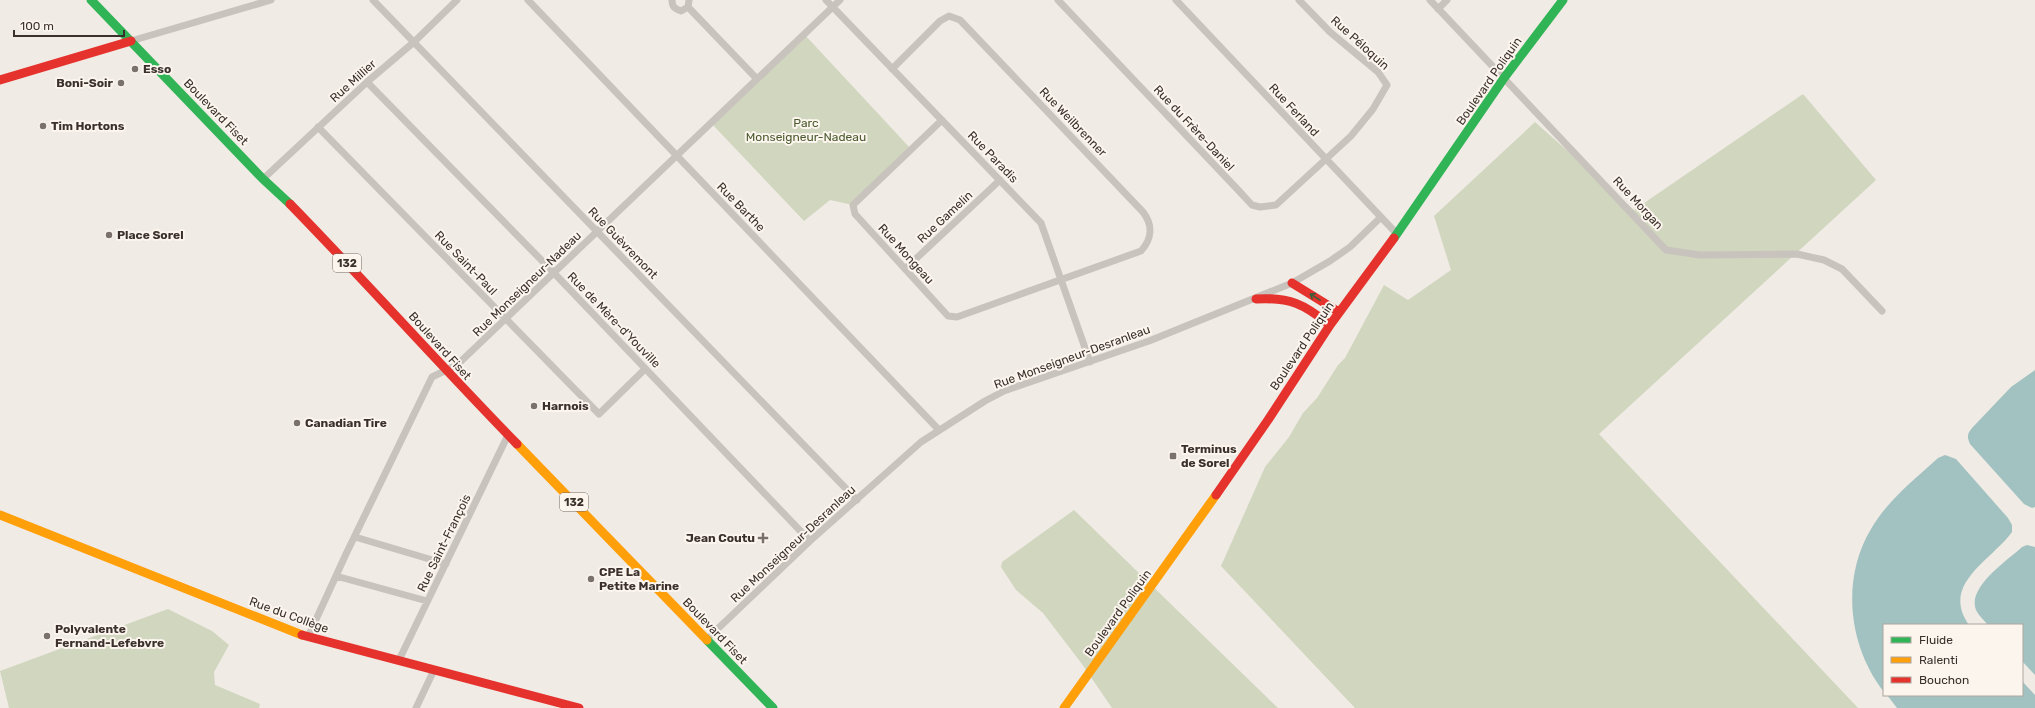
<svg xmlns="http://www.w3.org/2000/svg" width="2035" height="708" font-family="Rubik,sans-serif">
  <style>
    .green { fill: #d1d6bf }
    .water { fill: #a1c2c1 }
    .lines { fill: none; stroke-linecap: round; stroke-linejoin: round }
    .street { stroke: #c9c3be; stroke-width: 7 }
    .fast { stroke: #30b455; stroke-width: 9 }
    .slow { stroke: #ff9f0a; stroke-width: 9 }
    .jam { stroke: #e5322d; stroke-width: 9 }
    .oneway { stroke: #375e3a }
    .poi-dot { fill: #7a716c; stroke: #fbf5ee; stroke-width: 1.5 }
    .labels { text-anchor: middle; stroke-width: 4; stroke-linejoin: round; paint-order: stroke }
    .shield { fill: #fbf5ee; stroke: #756b66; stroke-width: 1 }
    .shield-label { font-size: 11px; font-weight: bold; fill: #3b302b }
    .street-label { font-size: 12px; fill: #3b302b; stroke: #fbf5ee }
    .poi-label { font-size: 12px; font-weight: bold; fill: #3b302b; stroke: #fbf5ee; text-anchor: start }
    .park-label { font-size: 12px; fill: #4a5a2e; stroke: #fbf5ee }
  </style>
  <rect width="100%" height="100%" fill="#f0ebe5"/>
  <path class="green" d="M804 34 911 149 853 205 830 200 804 221 711 123Z
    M1803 94 1876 180 1599 434 1858 708H1355L1221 566 1265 467 1289 437 1303 413 1317 398 1338 365 1345 358 1384 285 1408 300 1451 270 1434 216 1535 122 1634 210Z
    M1074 510 1278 708H1112L1082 664 1043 613 1016 590 1001 567 1002 562Z
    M168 609 212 631 229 645 214 672 215 685 260 704 259 708H9L0 671Z"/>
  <path class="water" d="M2035 370V507L2032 508 2024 504 1970 444C1967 437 1967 434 1972 428L2011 387Z
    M1945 455 1956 459 2008 518 2012 525V532C1991 561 1940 584 1969 625H1884V692C1848 646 1841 579 1871 529 1887 501 1914 480 1938 458Z
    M2027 545 2035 547V675L2022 661V625H1988C1984 620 1979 616 1976 610 1967 587 2007 561 2022 547Z
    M2022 681 2035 695V708H1897L1887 695H2022Z"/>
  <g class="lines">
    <path class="street" d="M373 0 857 500
      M528 0 939 430
      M672 0C672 7 675 9 681 11L688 7 689 0
      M826 0 1041 223 1090 362
      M1058 0 1240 192 1252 205 1260 207 1276 205 1351 136 1373 109 1387 85 1378 72 1330 32 1299 0
      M1176 0 1397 234
      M1430 0 1666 250 1700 255 1797 254 1824 260 1842 269 1882 311
      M688 7 757 79
      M1438 9 1447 0
      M131 41 271 0
      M892 69 940 21 949 16 960 20 1143 212C1153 225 1152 239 1141 251L957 317 948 316 855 214 853 205 942 120
      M367 82 554 273 810 541
      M318 127 599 414 645 369
      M263 179 367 82 414 42 457 0
      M905 269 1000 180
      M355 537 446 564
      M336 576 427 601
      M308 637 346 554 432 377 457 365 840 0
      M707 639 810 541 921 442 985 401 1004 391 1149 341 1292 283 1330 261 1350 247 1381 217
      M399 660 508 435
      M416 708 434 670"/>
    <path class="fast" d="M91 0 263 179 290 204
      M1394 238 1504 78 1563 0
      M707 640 773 708"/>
    <path class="slow" d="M517 444 707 640
      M0 515 302 635
      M1064 708 1216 495"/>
    <path class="jam" d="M0 80 131 41
      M290 204C367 283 440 365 517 444
      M1292 283 1339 312
      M1256 299C1290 297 1304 304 1330 325
      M1216 495 1268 420 1330 325 1394 238
      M302 635 579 708"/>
  </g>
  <defs><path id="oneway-shaft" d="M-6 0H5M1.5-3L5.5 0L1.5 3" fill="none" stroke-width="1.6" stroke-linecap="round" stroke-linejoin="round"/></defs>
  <use class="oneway" href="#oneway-shaft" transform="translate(1315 297) rotate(-148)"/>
  <g class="poi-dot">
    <circle cx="135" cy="69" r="4"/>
    <circle cx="121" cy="83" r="4"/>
    <circle cx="43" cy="126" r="4"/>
    <circle cx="109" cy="235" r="4"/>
    <circle cx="534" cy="406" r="4"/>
    <circle cx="297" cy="423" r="4"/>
    <rect x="1169" y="452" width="8" height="8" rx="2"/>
    <path d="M761 532h4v4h4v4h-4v4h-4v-4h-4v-4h4z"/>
    <circle cx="591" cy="579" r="4"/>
    <circle cx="47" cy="636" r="4"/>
  </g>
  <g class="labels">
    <g class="shield">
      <rect x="333" y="254" width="28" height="18" rx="3"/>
      <rect x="560" y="493" width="28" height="18" rx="3"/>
    </g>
    <g class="shield-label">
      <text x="347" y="267">132</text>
      <text x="574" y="506">132</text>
    </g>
    <g class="street-label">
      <text transform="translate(1360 43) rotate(42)" y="4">Rue Péloquin</text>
      <text transform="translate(353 81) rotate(-42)" y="4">Rue Millier</text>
      <text transform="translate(1489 81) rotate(-55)" y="4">Boulevard Poliquin</text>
      <text transform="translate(1294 110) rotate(47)" y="4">Rue Ferland</text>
      <text transform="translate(216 112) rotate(46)" y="4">Boulevard Fiset</text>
      <text transform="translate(1073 122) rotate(46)" y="4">Rue Weilbrenner</text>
      <text transform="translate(1194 128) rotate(47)" y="4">Rue du Frère-Daniel</text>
      <text transform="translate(993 157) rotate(46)" y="4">Rue Paradis</text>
      <text transform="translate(1638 203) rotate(47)" y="4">Rue Morgan</text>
      <text transform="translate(741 207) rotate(46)" y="4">Rue Barthe</text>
      <text transform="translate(945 217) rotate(-43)" y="4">Rue Gamelin</text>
      <text transform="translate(623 243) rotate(46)" y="4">Rue Guèvremont</text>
      <text transform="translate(906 254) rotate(48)" y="4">Rue Mongeau</text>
      <text transform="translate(466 263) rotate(46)" y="4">Rue Saint-Paul</text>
      <text transform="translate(527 284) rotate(-44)" y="4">Rue Monseigneur-Nadeau</text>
      <text transform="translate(614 320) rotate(46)" y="4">Rue de Mère-d'Youville</text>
      <text transform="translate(440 346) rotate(48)" y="4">Boulevard Fiset</text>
      <text transform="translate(1302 346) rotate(-56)" y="4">Boulevard Poliquin</text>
      <text transform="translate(1072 357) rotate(-20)" y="4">Rue Monseigneur-Desranleau</text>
      <text transform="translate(444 543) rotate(-64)" y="4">Rue Saint-François</text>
      <text transform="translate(793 544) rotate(-43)" y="4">Rue Monseigneur-Desranleau</text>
      <text transform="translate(1118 613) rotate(-54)" y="4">Boulevard Poliquin</text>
      <text transform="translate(289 615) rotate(20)" y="4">Rue du Collège</text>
      <text transform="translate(715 631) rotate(46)" y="4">Boulevard Fiset</text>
    </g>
    <g class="poi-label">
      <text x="143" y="73">Esso</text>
      <text x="113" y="87" text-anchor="end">Boni-Soir</text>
      <text x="51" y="130">Tim Hortons</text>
      <text x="117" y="239">Place Sorel</text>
      <text x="542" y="410">Harnois</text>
      <text x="305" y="427">Canadian Tire</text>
      <text x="1181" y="453">Terminus<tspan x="1181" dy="14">de Sorel</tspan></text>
      <text x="755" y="542" text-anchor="end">Jean Coutu</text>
      <text x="599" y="576">CPE La<tspan x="599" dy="14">Petite Marine</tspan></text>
      <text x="55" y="633">Polyvalente<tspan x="55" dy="14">Fernand-Lefebvre</tspan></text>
    </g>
    <g class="park-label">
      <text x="806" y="127">Parc<tspan x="806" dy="14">Monseigneur-Nadeau</tspan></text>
    </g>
  </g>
  <rect x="1883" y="624" width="140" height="72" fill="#fbf5ee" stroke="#aea6a0"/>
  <rect x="1891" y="637" width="20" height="6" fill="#30b455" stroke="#aea6a0"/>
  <text x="1919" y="644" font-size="12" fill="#3b302b">Fluide</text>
  <rect x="1891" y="657" width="20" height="6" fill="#ff9f0a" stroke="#aea6a0"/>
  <text x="1919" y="664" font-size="12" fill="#3b302b">Ralenti</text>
  <rect x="1891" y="677" width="20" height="6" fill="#e5322d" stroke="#aea6a0"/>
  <text x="1919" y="684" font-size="12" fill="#3b302b">Bouchon</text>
  <path d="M14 30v6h110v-6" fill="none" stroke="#3b302b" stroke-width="2"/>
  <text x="20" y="30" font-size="12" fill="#3b302b" stroke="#fbf5ee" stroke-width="3" paint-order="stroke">100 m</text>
</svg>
